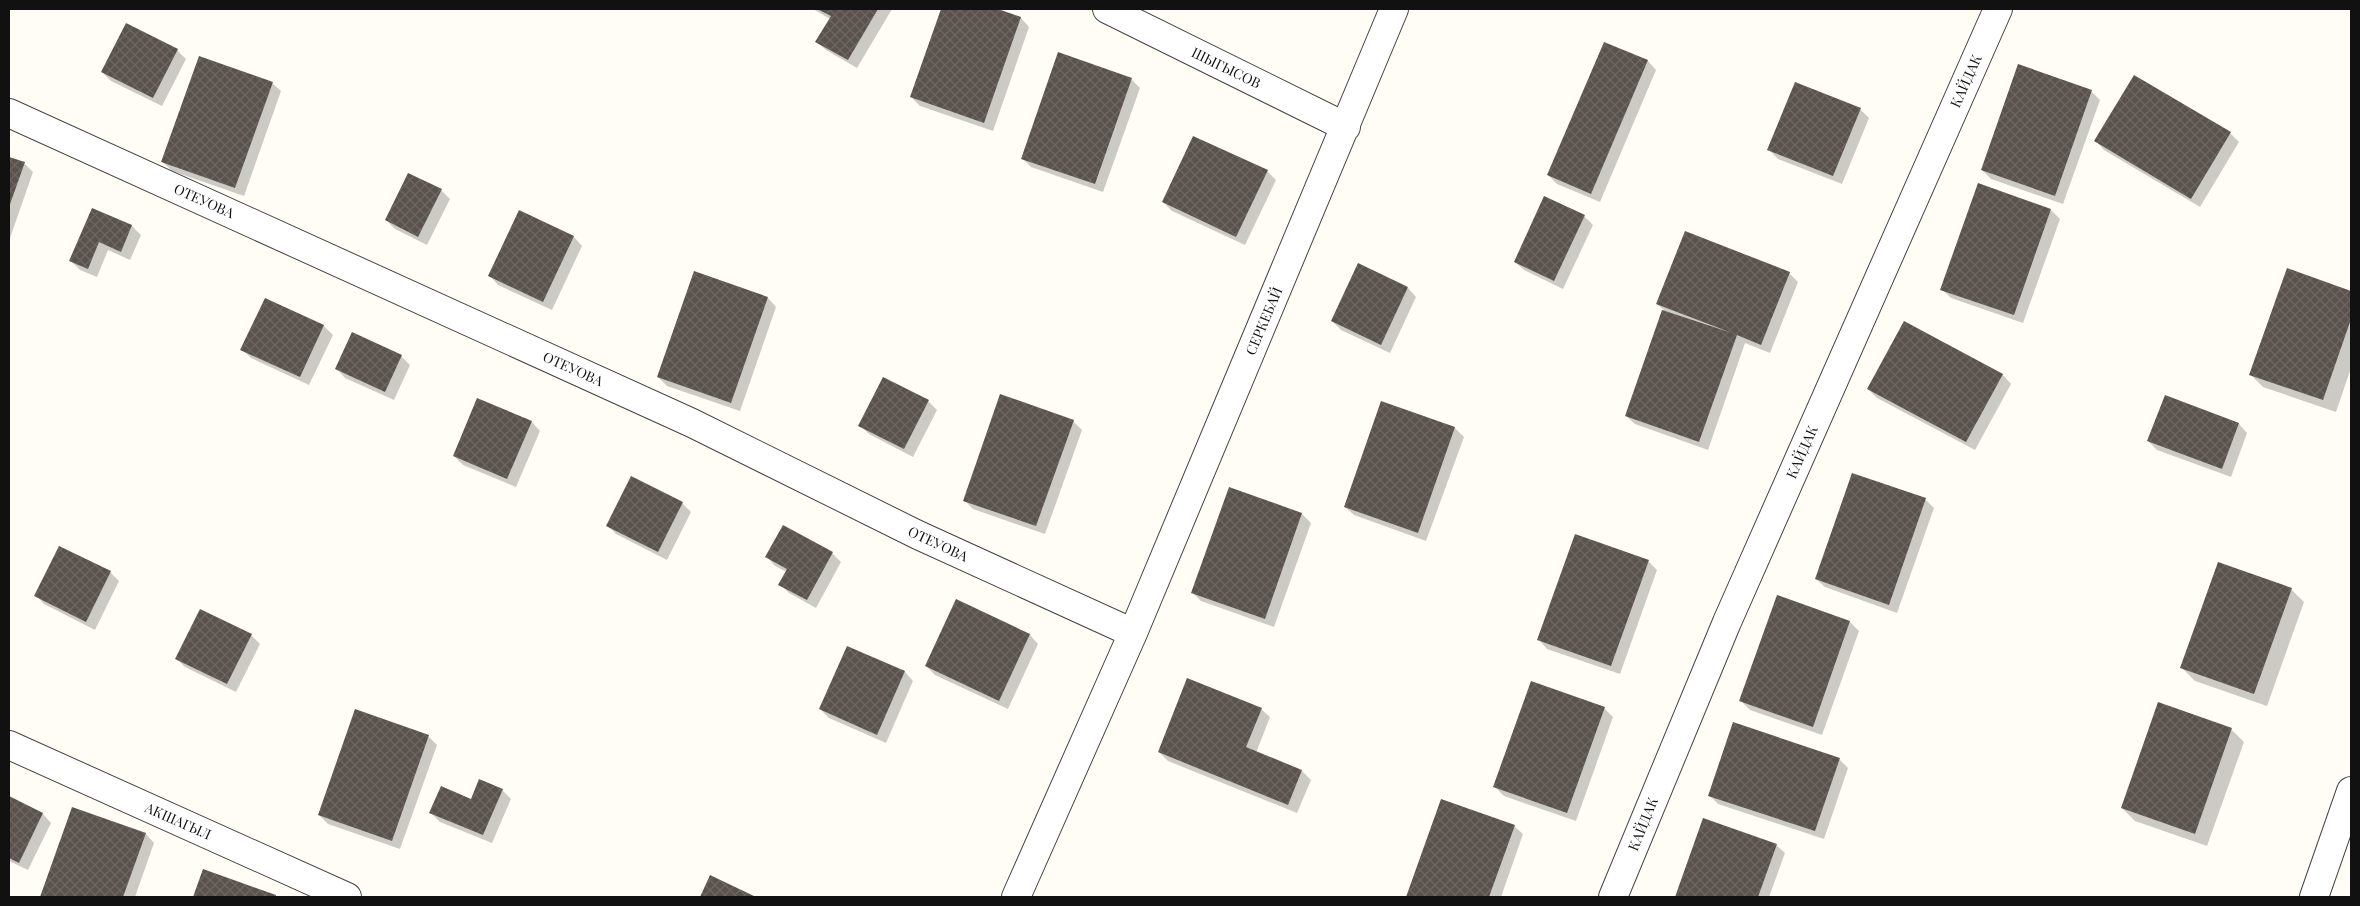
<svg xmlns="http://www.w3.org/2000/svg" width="2360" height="906" font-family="'Playfair Display',serif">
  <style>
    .shadow { fill: #0003 }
    .building { fill: url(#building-cross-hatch) }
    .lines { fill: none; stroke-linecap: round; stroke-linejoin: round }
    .minor-casing { stroke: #444; stroke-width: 30 }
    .tertiary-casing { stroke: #444; stroke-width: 30 }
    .minor { stroke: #fff; stroke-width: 28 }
    .tertiary { stroke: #fff; stroke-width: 28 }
    .labels { text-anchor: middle; stroke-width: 5; stroke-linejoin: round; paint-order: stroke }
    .street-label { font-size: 14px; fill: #111; stroke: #fff }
  </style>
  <defs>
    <pattern id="building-cross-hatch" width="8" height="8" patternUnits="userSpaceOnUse" patternTransform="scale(1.25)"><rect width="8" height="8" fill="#5a524d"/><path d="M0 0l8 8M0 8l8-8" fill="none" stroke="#6d6662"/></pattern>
  </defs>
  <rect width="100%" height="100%" fill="#fffdf5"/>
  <path class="shadow" d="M813 9H892L857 68 826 50 817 42 830 19Z
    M942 9H994L1021 18 1029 27 993 131 920 106 911 97Z
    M1605 43 1648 61 1656 70 1600 202 1557 184 1548 175Z
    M177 50 186 59 162 106 111 81 102 72Z
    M2135 76 2230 133 2239 142 2200 207 2104 150 2096 141Z
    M1131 79 1140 88 1103 192 1031 167 1022 158Z
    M272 83 281 91 244 196 172 171 163 162Z
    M2091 91 2100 100 2063 204 1991 179 1982 170Z
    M1860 109 1869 118 1842 184 1778 159 1769 150Z
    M9 158 24 163 33 172 9 241Z
    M1267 171 1276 180 1245 245 1172 211 1163 202Z
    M1979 185 2051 210 2060 219 2023 323 1951 298 1942 289Z
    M441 190 450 199 427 245 395 229 386 220Z
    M93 209 132 226 141 235 130 260 108 250 97 277 80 270 71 261Z
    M520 212 574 237 582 246 552 310 498 285 490 276Z
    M1584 216 1593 225 1563 289 1524 270 1515 262Z
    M2287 270 2351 292V368L2336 412 2263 387 2251 375Z
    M695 273 768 298 776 307 740 411 667 386 658 377Z
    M1789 273 1798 282 1770 353 1745 343 1708 450 1635 424 1626 416 1664 310 1657 304Z
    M1408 288 1416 297 1390 353 1341 330 1332 321Z
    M265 299 324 326 333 335 309 385 251 358 242 349Z
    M1904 322 2003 375 2011 384 1975 450 1877 398 1868 389Z
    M352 334 401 356 410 365 394 400 345 378 337 369Z
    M2166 397 2239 424 2247 433 2231 477 2157 450 2148 441Z
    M478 400 532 422 540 431 516 487 463 465 454 456Z
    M928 401 937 410 913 457 869 434 860 425Z
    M1382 402 1455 428 1464 437 1426 541 1354 515 1345 507Z
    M1073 421 1082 430 1045 534 973 509 964 500Z
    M1230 488 1302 514 1311 523 1274 627 1201 601 1192 592Z
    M1925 499 1934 508 1897 613 1825 587 1816 579Z
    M682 503 691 512 667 560 616 534 608 526Z
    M832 553 841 562 816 608 789 593 780 584 787 572 775 566 767 557Z
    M1648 561 1657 570 1620 674 1547 649 1539 640Z
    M110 572 119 581 95 630 44 604 36 595Z
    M2291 589 2304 602 2267 706 2195 681 2182 668Z
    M1778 597 1850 622 1859 631 1822 735 1750 710 1741 701Z
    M957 601 1030 635 1038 644 1008 709 935 675 926 666Z
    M251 635 260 644 236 692 185 667 176 658Z
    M847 647 905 672 913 681 886 743 829 718 820 709Z
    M1604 708 1613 717 1576 821 1504 796 1495 787Z
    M1261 709 1270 717 1256 753 1302 771 1311 780 1297 813 1168 761 1159 752Z
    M2231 729 2244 742 2207 846 2135 821 2122 808Z
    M428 736 437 745 400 849 328 824 319 815Z
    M1839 759 1848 768 1824 839 1718 804 1709 795Z
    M502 790 511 799 492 843 440 822 431 813Z
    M9 797 43 814 51 823 28 870 9 861Z
    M1442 800 1514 826 1523 834 1501 897H1408Z
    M73 809 146 834 154 843 135 897H42Z
    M1704 819 1776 845 1785 853 1769 897H1676Z
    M204 871 276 896 277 897H194Z
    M711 877 753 897H701Z"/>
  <path class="building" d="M817 9H878L848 60 815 42 831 16Z
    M941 9H998L1021 17 984 123 910 97Z
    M126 23 178 49 153 98 101 72Z
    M1604 42 1648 60 1591 194 1547 175Z
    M1058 52 1132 78 1095 184 1021 159Z
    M199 56 273 82 235 188 161 162Z
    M2018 64 2092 90 2055 196 1981 170Z
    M2134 75 2231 132 2191 199 2094 141Z
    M1795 82 1861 108 1833 176 1767 150Z
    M1193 136 1268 170 1236 237 1162 202Z
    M9 157 25 162 9 207Z
    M408 173 442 189 418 237 385 220Z
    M1978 183 2051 209 2014 315 1940 290Z
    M1544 196 1585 215 1554 281 1514 262Z
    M92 208 132 225 121 252 99 242 88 269 69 261Z
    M519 210 574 236 543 302 488 276Z
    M1685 231 1790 272 1761 345 1737 335 1699 442 1625 416 1662 310 1732 333 1656 304Z
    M1358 263 1408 287 1381 345 1331 321Z
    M2287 268 2351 291V319L2323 400 2249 375Z
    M694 271 768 297 731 403 657 377Z
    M265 298 324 325 300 377 240 350Z
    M1904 321 2003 374 1966 442 1867 389Z
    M352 332 402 355 385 392 335 369Z
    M883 377 929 400 904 449 858 426Z
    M1000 394 1074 420 1036 526 963 501Z
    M2165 395 2239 423 2222 469 2147 441Z
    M477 398 532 421 507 479 453 456Z
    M1381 401 1455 427 1418 533 1344 507Z
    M1852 473 1926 498 1889 605 1815 579Z
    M631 476 683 502 658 552 606 526Z
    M1229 487 1302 513 1265 619 1191 593Z
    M783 525 833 552 807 600 778 585 787 569 765 557Z
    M1575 534 1649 560 1611 666 1537 640Z
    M59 546 111 571 86 622 34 596Z
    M2218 562 2292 588 2254 694 2180 668Z
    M1777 595 1850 621 1813 727 1739 701Z
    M956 599 1030 634 999 701 925 666Z
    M200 609 252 634 227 684 175 659Z
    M847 646 905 671 877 735 819 709Z
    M1187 678 1262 708 1246 747 1302 770 1288 805 1158 752Z
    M1531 681 1605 707 1567 813 1493 787Z
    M2158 702 2232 728 2195 834 2121 808Z
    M355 709 429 735 392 841 318 815Z
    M1733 722 1840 758 1815 831 1708 796Z
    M479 779 503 789 483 835 429 813 441 786 471 799Z
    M9 796 43 813 19 863 9 858Z
    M1441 799 1515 825 1489 897H1406Z
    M72 807 146 833 123 897H40Z
    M1703 818 1777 844 1758 897H1675Z
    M203 869 276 895V897H193Z
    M710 875 756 897H700Z"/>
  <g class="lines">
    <defs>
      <path id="minor" d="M1107 9 1346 127
        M9 113 692 423 918 535 1133 633
        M9 745 347 897
        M1016 897 1133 633 1394 9
        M1613 897 1727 622 1998 9"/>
      <path id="tertiary" d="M2314 897 2351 791"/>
    </defs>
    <use href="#minor" class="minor-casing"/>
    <use href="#tertiary" class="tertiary-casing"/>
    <use href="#minor" class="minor"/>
    <use href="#tertiary" class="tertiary"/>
  </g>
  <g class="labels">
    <g class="street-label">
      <text transform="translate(1226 68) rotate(26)" y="5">ШЫГЫСОВ</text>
      <text transform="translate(1966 81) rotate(-66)" y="5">КАЙДАК</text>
      <text transform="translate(204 201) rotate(24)" y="5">ОТЕУОВА</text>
      <text transform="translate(1264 321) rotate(-67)" y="5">СЕРКЕБАЙ</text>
      <text transform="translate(573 369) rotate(24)" y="5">ОТЕУОВА</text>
      <text transform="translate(1802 452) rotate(-66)" y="5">КАЙДАК</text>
      <text transform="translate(938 544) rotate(25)" y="5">ОТЕУОВА</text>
      <text transform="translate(178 821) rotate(24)" y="5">АКШАГЫЛ</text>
      <text transform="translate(1643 824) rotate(-68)" y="5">КАЙДАК</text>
    </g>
  </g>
  <rect width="2360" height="906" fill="none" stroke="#111111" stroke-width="20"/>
</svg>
